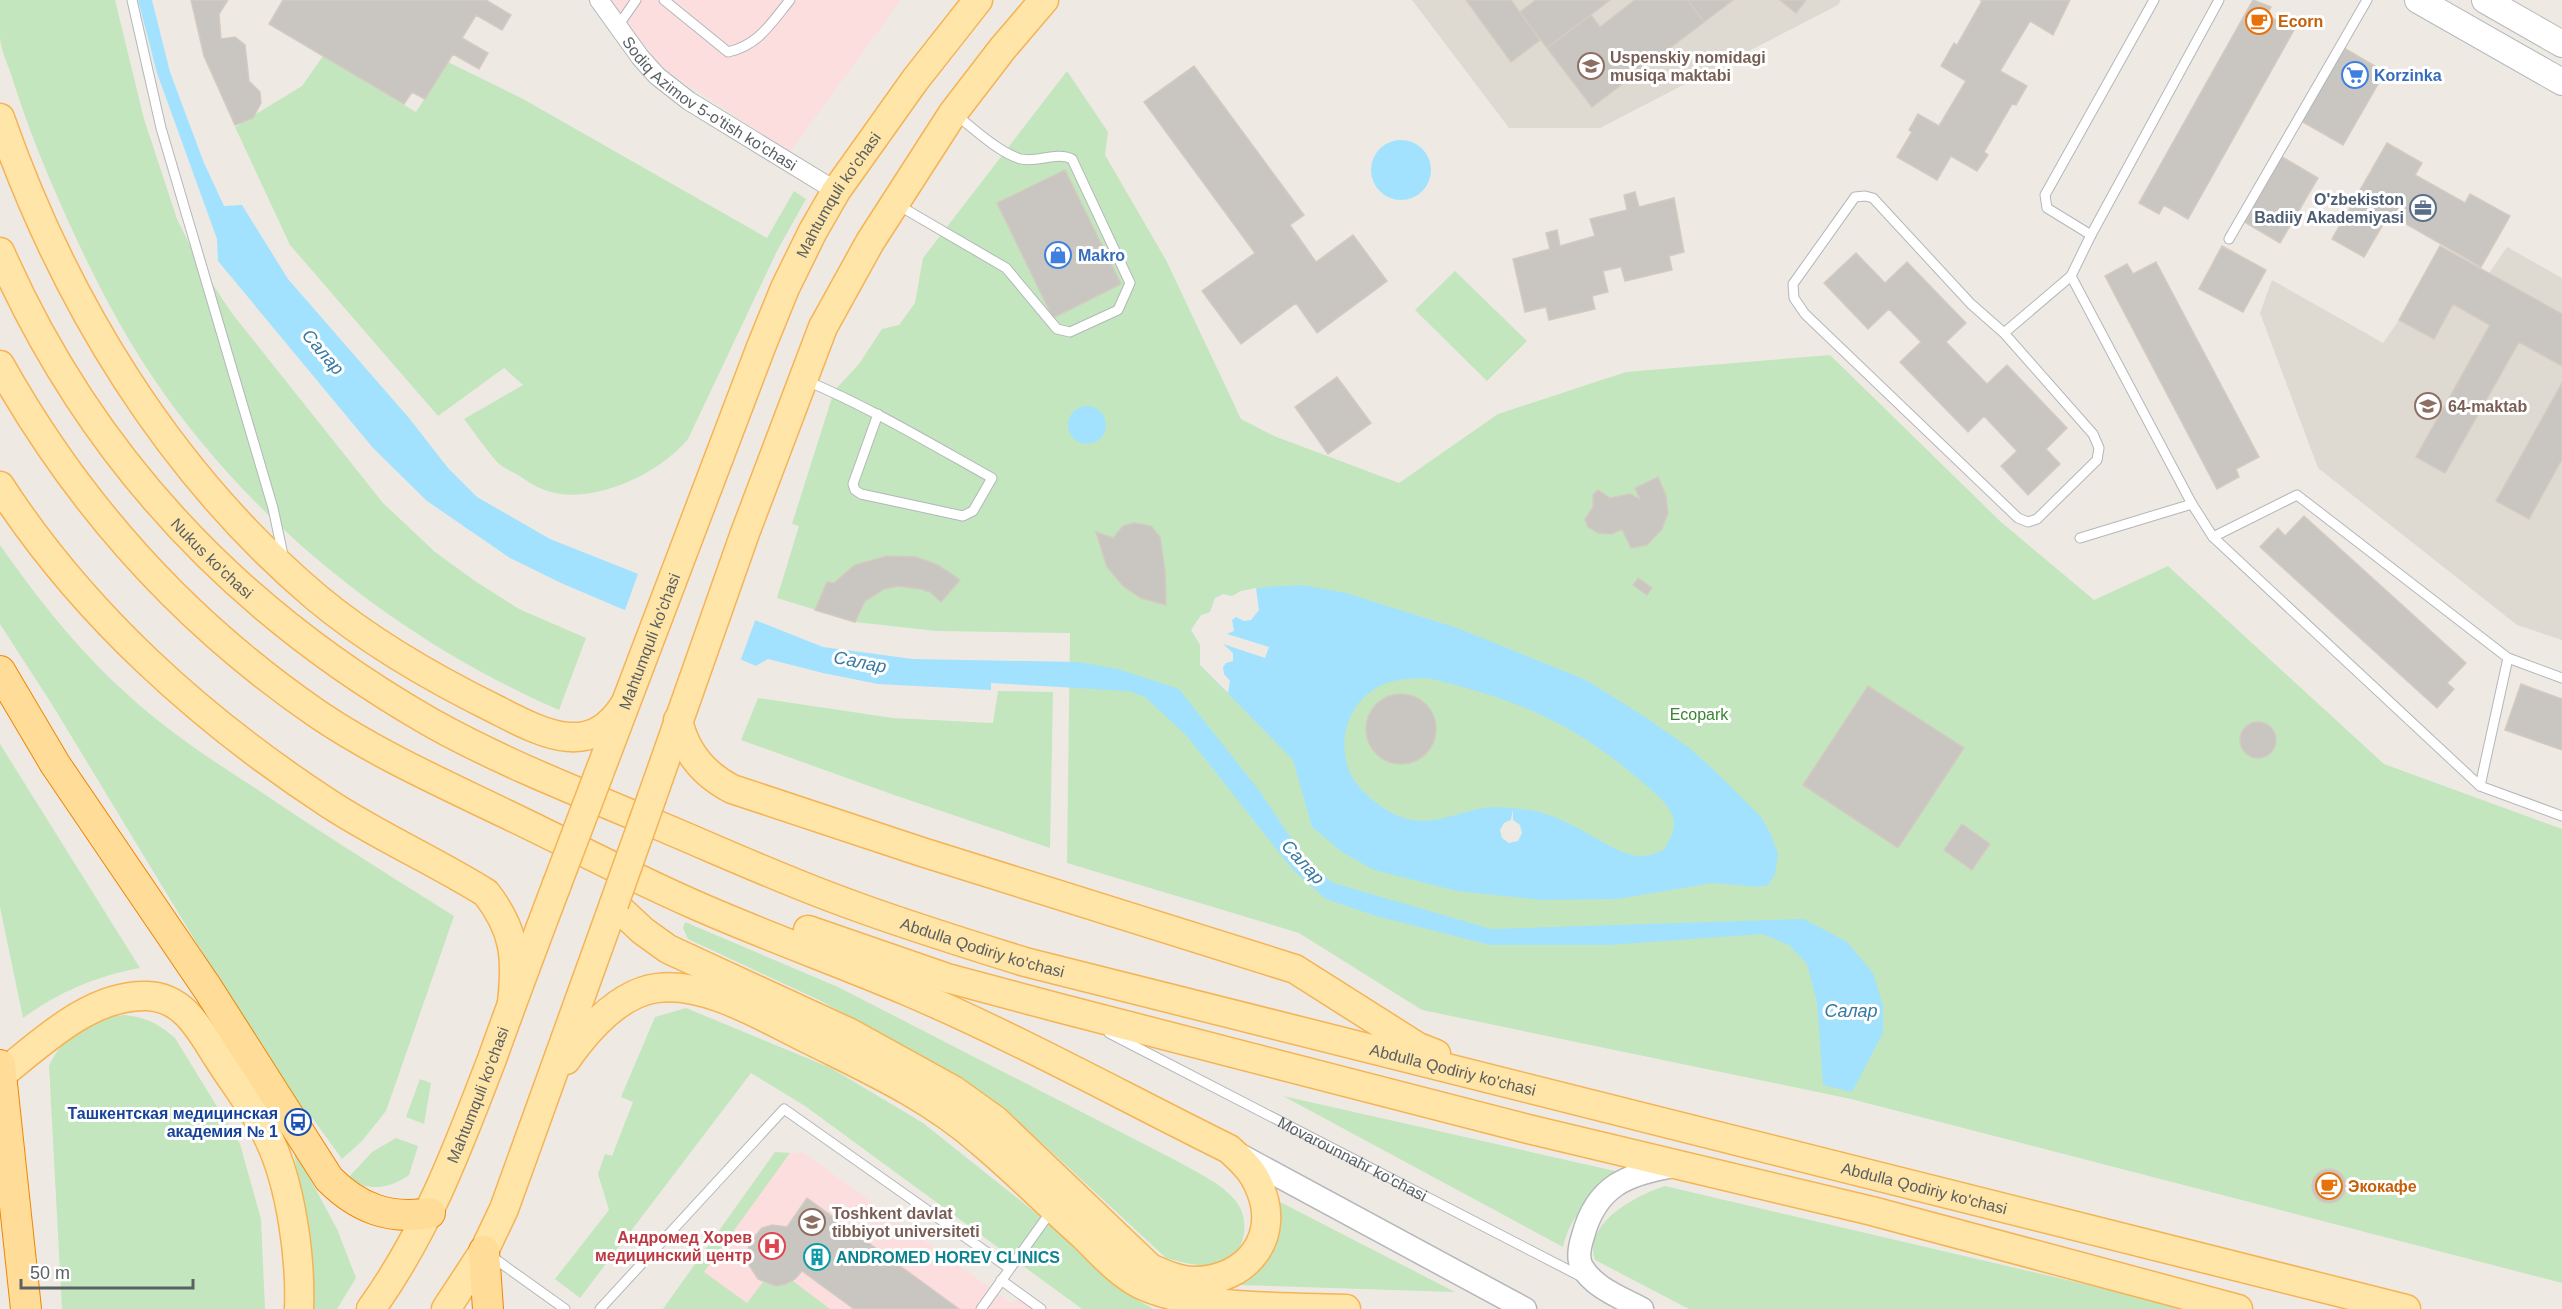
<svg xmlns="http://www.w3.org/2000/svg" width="2562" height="1309" font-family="Arial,sans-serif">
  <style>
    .education { fill: #ded9d1 }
    .medical { fill: #fcdedf }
    .green { fill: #c3e6be }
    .water { fill: #a2e2ff; fill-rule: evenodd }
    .pier { fill: #eeeae3 }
    .building { fill: #c9c5c0; stroke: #d3cbc1; stroke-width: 1.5 }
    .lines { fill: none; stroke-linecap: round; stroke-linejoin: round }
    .service-casing { stroke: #b3b7ba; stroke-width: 11 }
    .minor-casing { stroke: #b3b7ba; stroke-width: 20 }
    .tertiary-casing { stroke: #b3b7ba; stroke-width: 25 }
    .secondary-casing { stroke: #b4b9bd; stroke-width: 28 }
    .primary-casing { stroke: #f5b355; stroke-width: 31 }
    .trunk-casing { stroke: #f18600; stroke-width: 32 }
    .service { stroke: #fff; stroke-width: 9 }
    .minor { stroke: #fff; stroke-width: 18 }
    .tertiary { stroke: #fff; stroke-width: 22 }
    .secondary { stroke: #fff; stroke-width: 26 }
    .primary { stroke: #ffe5a7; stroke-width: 28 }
    .trunk { stroke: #ffdc98; stroke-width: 30 }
    .primary-bridge-casing { stroke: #f5b355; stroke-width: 31; stroke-linecap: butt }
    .primary-bridge { stroke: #ffe5a7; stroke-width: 28 }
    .labels { text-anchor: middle; stroke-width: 6; stroke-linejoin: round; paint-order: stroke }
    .food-label { font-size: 16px; font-weight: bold; fill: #c56008; stroke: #fff; text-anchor: start }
    .education-label { font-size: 16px; font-weight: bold; fill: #785e54; stroke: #fff; text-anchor: start }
    .shop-label { font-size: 16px; font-weight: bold; fill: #366cbe; stroke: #fff; text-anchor: start }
    .street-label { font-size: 16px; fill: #5b6064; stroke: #fff }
    .service-label { font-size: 16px; font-weight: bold; fill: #4e5e75; stroke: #fff; text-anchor: end }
    .park-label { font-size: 16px; fill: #398432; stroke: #fff }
    .transit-label { font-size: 16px; font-weight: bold; fill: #164399; stroke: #fff; text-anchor: end }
    .health-label { font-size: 16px; font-weight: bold; fill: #be3a42; stroke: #fff; text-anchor: end }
    .culture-label { font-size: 16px; font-weight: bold; fill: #0d838f; stroke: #fff; text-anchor: start }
    .water-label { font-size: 18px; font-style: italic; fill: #3779a2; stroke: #fff }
  </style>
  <rect width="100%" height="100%" fill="#eeeae3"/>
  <path class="education" d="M1412 0H1841L1838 5 1600 128H1509Z
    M2440 246 2489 273 2507 247 2562 278V640L2517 625 2318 468 2260 313 2272 280 2383 343 2399 320Z"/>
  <path class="medical" d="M609 0H901L790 152 662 68Z
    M775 1152 804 1153 1011 1303 1028 1295 1048 1309H663Z"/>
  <path class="green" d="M0 0H115L144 119 177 219 198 262 231 312 383 503 435 552 475 581 519 609 586 638 559 710C400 641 254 525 156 382 115 322 83 256 54 189 38 152 23 113 11 74 7 63 1 50 0 38 0 26 0 12 0 0Z
    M323 56 416 112 448 62 523 99 767 238 794 191 806 199 777 251 688 439C660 473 596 504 551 492 539 489 528 482 518 475 512 472 504 468 498 463 486 450 475 433 464 419L523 385 504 368 438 416 290 245 235 127 302 86Z
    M1067 71 1108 132 1105 155 1166 260 1241 419 1274 436 1399 483 1498 414 1626 372 1830 355 2001 522 2094 600 2168 566 2384 764 2562 829V1283L1851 1099 1422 1010 1299 933 1067 863 1070 633 936 631 855 622 777 598 799 526 792 524 834 391 859 364 882 329 899 325 915 303 923 258Z
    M1455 271 1527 341 1487 381 1415 310Z
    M0 545C37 598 79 651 127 694 166 730 210 759 255 788 320 832 387 874 454 916L386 1111 362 1141 342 1159 308 1112 296 1107 53 706 0 624Z
    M998 691 1053 692 1050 848 897 796 741 740 758 698 893 718 993 723Z
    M0 744 140 968C96 976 59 992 23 1018L0 907Z
    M685 922 838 987 1177 1161C1196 1172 1221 1183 1235 1200 1252 1220 1246 1258 1217 1264 1200 1268 1182 1262 1166 1258L1027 1129 954 1074 821 1001 688 939 683 928Z
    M686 1008 831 1068 923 1123 1046 1221 1139 1301 1154 1309H1082L805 1106 751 1073 580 1298 555 1279 609 1210 598 1174 605 1154 612 1156 633 1102 621 1097 655 1017Z
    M124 1015C146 1017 159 1024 175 1038L240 1144 261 1219 265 1309H62L49 1066C64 1034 90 1019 124 1015Z
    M420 1079 431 1083 424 1124 406 1117Z
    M1283 1096 1624 1173C1596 1192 1571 1212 1563 1247Z
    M396 1138 418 1146 409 1175C389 1189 368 1192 348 1178L372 1152Z
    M294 1149 337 1229 356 1278 337 1309H312Z
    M775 1152 790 1153 704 1272 747 1303 763 1282 789 1278 830 1309H663Z
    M1665 1186 2191 1309H1689L1595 1260C1582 1223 1637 1195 1665 1186Z
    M1280 1202 1455 1292 1237 1285C1274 1271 1281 1237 1280 1202Z"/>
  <path class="water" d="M138 0H152L170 72 204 163 224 206 242 205 288 279 409 418 448 468 477 497 550 539 823 647 913 659 1078 662 1118 669 1179 689 1261 793 1304 858 1333 883 1491 929 1804 919 1847 942 1873 973 1883 1006V1033L1852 1092 1823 1085 1817 1002 1807 964 1789 945 1762 934 1608 945H1490L1376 916 1326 899 1293 870 1187 736 1145 697 1129 691 991 683V690L878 684 823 673 768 659 756 666 561 583 510 558 427 501 373 448 218 261 217 239 157 73Z
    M1371 170a30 30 0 1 1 60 0a30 30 0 1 1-60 0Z
    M1068 425a19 19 0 1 1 38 0a19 19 0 1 1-38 0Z
    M1302 585 1346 593 1460 629 1586 680 1642 715 1688 747 1714 770 1761 817 1771 835 1778 854 1775 874 1768 885 1759 887 1712 883 1617 899 1542 900 1457 891 1374 870 1342 852 1312 827 1293 760 1200 665V645L1191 630 1201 615 1210 612 1215 598 1223 594 1232 596C1253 585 1279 587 1302 585ZM1427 678C1514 698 1573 722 1641 781 1653 792 1673 805 1674 824 1674 833 1668 842 1664 850 1656 853 1647 857 1638 856 1622 854 1606 844 1592 836 1573 825 1552 814 1530 810 1515 808 1499 806 1484 808 1452 813 1426 831 1392 813 1377 805 1361 792 1352 777 1334 742 1349 696 1387 683 1400 678 1413 679 1427 678Z"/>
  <path class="pier" d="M639 571 756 618 740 662 624 613Z
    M1256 588 1259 610 1251 620 1244 621 1236 617 1232 620 1234 631 1227 634 1269 647 1265 658 1223 644 1233 653V661L1226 663 1223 667 1224 674 1230 681 1228 693 1200 665V645L1191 630 1201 615 1210 612 1215 598 1223 594 1232 596 1241 591Z
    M1513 809V820L1520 825 1522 833 1518 841 1509 843 1502 838 1500 830 1504 823 1511 820Z"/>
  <path class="building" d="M191 0H228L219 14 221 39 235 37 245 45 249 81 260 92 261 103 253 118 235 125 204 56Z
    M283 0H486L511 15 502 30 476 15 462 38 488 53 479 69 453 54 425 99 412 92 404 104 269 24Z
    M1466 0H1511L1540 40 1511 62Z
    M1536 0H1610L1547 48 1520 12Z
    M1635 0H1688L1704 22 1592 107 1547 48 1591 15 1600 27Z
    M1688 0H1733L1704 22Z
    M1780 0H1806L1796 13Z
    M1980 0H2070L2053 35 2030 21 2000 71 2027 86 2016 105 2012 104 1984 152 1988 155 1977 171 1951 156 1937 180 1897 157 1912 132 1909 130 1918 114 1939 126 1966 81 1941 66 1954 43 1957 45 1982 1Z
    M2253 0 2271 7 2267 15 2294 30 2188 219 2164 205 2159 214 2139 203Z
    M2344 48 2385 72 2343 145 2301 121Z
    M1194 66 1304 215 1290 225 1316 262 1353 235 1387 281 1317 333 1296 303 1241 344 1202 291 1255 253 1144 102Z
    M2387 143 2422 163 2415 175 2465 203 2470 194 2510 216 2481 267 2389 214 2364 257 2332 239Z
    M2279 155 2318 178 2280 243 2241 220Z
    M1065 170 1121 284 1053 318 997 203Z
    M1635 192 1639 207 1674 198 1684 252 1669 256 1672 270 1625 281 1621 267 1603 271 1608 292 1592 296 1595 309 1549 320 1546 307 1525 312 1513 259 1550 249 1546 233 1557 230 1560 246 1595 236 1590 219 1627 210 1624 195Z
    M2222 246 2266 270 2243 312 2199 289Z
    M2440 246 2562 314V366L2519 342 2445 473 2416 457 2490 325 2453 304 2434 339 2399 320Z
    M1856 253 1885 283 1907 262 1966 323 1946 342 1987 384 2007 365 2067 428 2046 449 2060 464 2028 495 2001 466 2017 451 1984 416 1968 432 1900 362 1921 342 1889 309 1868 329 1824 283Z
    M2156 262 2259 457 2236 469 2239 477 2217 489 2105 276 2127 264 2133 274Z
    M1337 377 1371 423 1328 454 1295 407Z
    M2562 383V459L2529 519 2496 501Z
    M1658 477 1666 496 1668 513 1662 529 1647 545 1631 548 1622 529 1612 534 1598 533 1588 527 1585 519 1593 507V495L1598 490 1610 498 1630 494 1640 499 1635 488Z
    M2304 516 2466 663 2447 683 2454 689 2437 708 2260 547 2278 528 2285 536Z
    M1134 523 1151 526 1160 537 1165 571 1166 605 1141 598 1123 586 1107 567 1096 532 1113 538 1123 526Z
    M887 556 916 557 938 565 960 580 941 602 930 592 921 589 898 586 884 589 865 601 855 622 815 610 827 582 834 583 855 565Z
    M1638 578 1652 588 1647 595 1633 585Z
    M2521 684 2562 699V750L2505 730Z
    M1868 686 1964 748 1898 848 1803 785Z
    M1366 729a35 35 0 1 1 70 0a35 35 0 1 1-70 0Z
    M2240 740a18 18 0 1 1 36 0a18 18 0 1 1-36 0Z
    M1962 824 1990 844 1972 870 1944 850Z
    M2312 1186a17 17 0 1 1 34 0a17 17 0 1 1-34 0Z
    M807 1198 959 1309H854L802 1271 795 1279 786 1284 776 1286 758 1279 747 1262 749 1243 762 1228 772 1225 787 1227Z"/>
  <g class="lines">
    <defs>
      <g id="service">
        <path d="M132 0 161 128 273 508 283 555"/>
        <path d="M664 0 728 52C759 45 771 23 790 0"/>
        <path d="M618 26 636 0"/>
        <path d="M898 205 1006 268 1057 329 1070 332 1118 310 1130 283 1072 159C1056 151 1038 163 1021 159 999 153 973 128 955 114"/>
        <path d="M2091 235 2047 208 2045 195 2154 0"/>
        <path d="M2229 239 2367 0"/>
        <path d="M2071 276 2192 504 2213 537 2480 786 2562 816"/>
        <path d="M2004 333 1971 304 1873 198 1865 196 1855 197 1793 284 1794 298 1805 314 2018 518 2028 522 2037 519 2097 460 2099 448 2093 434 2004 333 2071 276 2091 235 2219 0"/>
        <path d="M807 381C871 408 931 444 992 478L973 511 963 516 861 494 855 490 853 484 878 414"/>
        <path d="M2213 537 2297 495 2508 658 2562 678"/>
        <path d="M2080 538 2192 504"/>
        <path d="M2480 786 2508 658"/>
        <path id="s1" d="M1109 1033 1582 1277"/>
        <path d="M491 1256 565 1309"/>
        <path d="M1001 1280 1041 1309"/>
        <path d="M600 1309 784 1109 1009 1268"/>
        <path d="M981 1309 1052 1210"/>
      </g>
      <g id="minor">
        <path id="s2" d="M599 0 640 57 657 76 689 101 836 191"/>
      </g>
      <path id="tertiary" d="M1238 1154 1525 1309
        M1642 1309C1622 1298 1594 1288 1582 1267 1577 1258 1580 1245 1583 1236 1596 1186 1627 1174 1674 1166"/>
      <path id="secondary" d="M2418 0 2562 82
        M2485 0 2562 44"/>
      <g id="primary">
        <path d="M0 118C64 301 168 472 317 598 371 643 434 679 497 710 542 733 591 760 625 704"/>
        <path id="s3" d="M0 252C90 457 236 611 430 722 503 763 583 794 660 826 724 853 787 882 852 905 909 926 967 944 1025 962L2406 1309"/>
        <path d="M0 365C79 506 186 624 319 715 377 754 442 783 504 813 567 843 629 876 693 904 763 935 836 961 907 991 1017 1038 1122 1096 1229 1149 1240 1159 1252 1170 1258 1184 1283 1235 1248 1281 1194 1281 1179 1281 1164 1274 1150 1268L995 1120 953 1090 850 1033 668 949 643 931 614 904 504 1209 484 1251 446 1309"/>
        <path d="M0 486C83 614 201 720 328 803 378 836 435 861 486 893 515 930 517 957 512 1003"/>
        <path d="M678 720C685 752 703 774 732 789L922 852 1295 969 1418 1047 1436 1054"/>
        <path id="s4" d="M598 776 761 347 785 288 813 231 836 191 915 80 978 0"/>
        <path d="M652 797 745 533 823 327 870 242 953 113 1003 48 1044 0"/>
        <path d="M808 930 947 978 1063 1009 1528 1129 1872 1211 2238 1309"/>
        <path d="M566 1060C587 1030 619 993 657 988 706 981 766 1019 810 1040 870 1070 930 1097 981 1142 1017 1172 1050 1206 1085 1237 1102 1254 1119 1273 1140 1284 1190 1309 1288 1307 1346 1309"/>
        <path d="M1 1075C41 1043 91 994 147 996 184 997 200 1030 218 1058 235 1085 256 1111 269 1139 291 1185 301 1258 299 1309"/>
        <path id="s5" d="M371 1309C427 1231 458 1148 492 1059 513 1000 535 942 557 884"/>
      </g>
      <path id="trunk" d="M0 671 55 764 208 989 329 1179C358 1208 389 1220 430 1213
        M0 1065 26 1309
        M484 1251 488 1309"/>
    </defs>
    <use href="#service" class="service-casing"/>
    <use href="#minor" class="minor-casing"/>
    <use href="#tertiary" class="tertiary-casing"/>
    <use href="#secondary" class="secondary-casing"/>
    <use href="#primary" class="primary-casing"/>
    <use href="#trunk" class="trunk-casing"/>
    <use href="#service" class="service"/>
    <use href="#minor" class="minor"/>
    <use href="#tertiary" class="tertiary"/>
    <use href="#secondary" class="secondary"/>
    <use href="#primary" class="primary"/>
    <use href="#trunk" class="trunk"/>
    <defs>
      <path id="primary-bridge" d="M557 884 598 776
        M614 904 652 797"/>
    </defs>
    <use href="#primary-bridge" class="primary-bridge-casing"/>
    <use href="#primary-bridge" class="primary-bridge"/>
  </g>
  <defs>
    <symbol id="cafe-ring" viewBox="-11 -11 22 22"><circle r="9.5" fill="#fff" stroke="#e8710a" stroke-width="1.5"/><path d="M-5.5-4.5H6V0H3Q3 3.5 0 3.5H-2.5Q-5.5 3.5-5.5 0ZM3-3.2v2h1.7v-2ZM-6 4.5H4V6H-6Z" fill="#e8710a"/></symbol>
    <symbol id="school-ring" viewBox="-11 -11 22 22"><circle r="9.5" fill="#fff" stroke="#8d6e63" stroke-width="1.5"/><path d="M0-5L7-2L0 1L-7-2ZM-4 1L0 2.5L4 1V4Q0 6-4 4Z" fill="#8d6e63"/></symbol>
    <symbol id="supermarket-ring" viewBox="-11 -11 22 22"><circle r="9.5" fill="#fff" stroke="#3f7fe0" stroke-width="1.5"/><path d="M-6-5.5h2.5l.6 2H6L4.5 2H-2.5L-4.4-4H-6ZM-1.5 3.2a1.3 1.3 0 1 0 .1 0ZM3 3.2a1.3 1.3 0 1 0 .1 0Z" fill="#3f7fe0"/></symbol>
    <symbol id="office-ring" viewBox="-11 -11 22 22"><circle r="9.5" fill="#fff" stroke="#5c6f8a" stroke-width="1.5"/><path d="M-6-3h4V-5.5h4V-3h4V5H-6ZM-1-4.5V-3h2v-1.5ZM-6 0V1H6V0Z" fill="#5c6f8a"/></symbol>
    <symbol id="shop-ring" viewBox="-11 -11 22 22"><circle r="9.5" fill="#fff" stroke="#3f7fe0" stroke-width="1.5"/><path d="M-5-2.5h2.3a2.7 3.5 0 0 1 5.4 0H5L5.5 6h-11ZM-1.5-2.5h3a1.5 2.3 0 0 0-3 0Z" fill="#3f7fe0"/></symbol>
    <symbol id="bus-ring" viewBox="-11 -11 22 22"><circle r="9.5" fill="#fff" stroke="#1a4fb4" stroke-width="1.5"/><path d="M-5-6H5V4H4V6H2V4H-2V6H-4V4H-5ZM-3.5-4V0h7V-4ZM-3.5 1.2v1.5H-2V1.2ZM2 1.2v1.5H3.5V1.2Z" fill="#1a4fb4"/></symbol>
    <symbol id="university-ring" viewBox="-11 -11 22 22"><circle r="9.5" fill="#fff" stroke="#8d6e63" stroke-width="1.5"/><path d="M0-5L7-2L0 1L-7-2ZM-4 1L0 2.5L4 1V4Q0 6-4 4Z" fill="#8d6e63"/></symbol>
    <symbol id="hospital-ring" viewBox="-11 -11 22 22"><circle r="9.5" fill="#fff" stroke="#e0444e" stroke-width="1.5"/><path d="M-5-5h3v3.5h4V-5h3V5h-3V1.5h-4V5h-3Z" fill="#e0444e"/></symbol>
    <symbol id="building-ring" viewBox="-11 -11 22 22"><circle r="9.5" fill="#fff" stroke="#0f9aa8" stroke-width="1.5"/><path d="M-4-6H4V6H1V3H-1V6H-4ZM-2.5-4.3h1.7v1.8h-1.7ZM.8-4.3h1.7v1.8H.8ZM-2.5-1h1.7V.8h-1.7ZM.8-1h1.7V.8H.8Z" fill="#0f9aa8"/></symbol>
  </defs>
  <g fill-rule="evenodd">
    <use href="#cafe-ring" x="2244" y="6" width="30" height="30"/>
    <use href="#school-ring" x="1576" y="51" width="30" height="30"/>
    <use href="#supermarket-ring" x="2340" y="60" width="30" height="30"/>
    <use href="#office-ring" x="2408" y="193" width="30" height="30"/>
    <use href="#shop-ring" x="1043" y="240" width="30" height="30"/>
    <use href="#school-ring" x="2413" y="391" width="30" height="30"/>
    <use href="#bus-ring" x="283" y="1107" width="30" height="30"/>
    <use href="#cafe-ring" x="2314" y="1171" width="30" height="30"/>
    <use href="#university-ring" x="797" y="1207" width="30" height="30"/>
    <use href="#hospital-ring" x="757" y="1231" width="30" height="30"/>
    <use href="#building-ring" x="802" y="1242" width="30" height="30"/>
  </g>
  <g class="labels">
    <g class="food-label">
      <text x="2278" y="27">Ecorn</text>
      <text x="2348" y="1192">Экокафе</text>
    </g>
    <g class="education-label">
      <text x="1610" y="63">Uspenskiy nomidagi<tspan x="1610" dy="18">musiqa maktabi</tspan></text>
      <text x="2448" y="412">64-maktab</text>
      <text x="832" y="1219">Toshkent davlat<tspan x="832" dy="18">tibbiyot universiteti</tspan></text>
    </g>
    <g class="shop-label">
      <text x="2374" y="81">Korzinka</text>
      <text x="1078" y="261">Makro</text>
    </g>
    <g class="street-label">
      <text dy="6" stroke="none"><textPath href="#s2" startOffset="154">Sodiq Azimov 5-o'tish ko'chasi</textPath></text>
      <text dy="6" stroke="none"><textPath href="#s4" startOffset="630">Mahtumquli ko'chasi</textPath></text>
      <text dy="6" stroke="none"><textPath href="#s3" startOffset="375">Nukus ko'chasi</textPath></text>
      <text dy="6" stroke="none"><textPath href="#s4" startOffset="144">Mahtumquli ko'chasi</textPath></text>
      <text dy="6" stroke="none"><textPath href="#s3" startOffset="1246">Abdulla Qodiriy ko'chasi</textPath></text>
      <text dy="6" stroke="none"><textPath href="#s3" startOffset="1732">Abdulla Qodiriy ko'chasi</textPath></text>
      <text dy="6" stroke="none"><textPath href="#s5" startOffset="240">Mahtumquli ko'chasi</textPath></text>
      <text dy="6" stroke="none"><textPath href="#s1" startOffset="274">Movarounnahr ko'chasi</textPath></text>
      <text dy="6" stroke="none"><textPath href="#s3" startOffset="2218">Abdulla Qodiriy ko'chasi</textPath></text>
    </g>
    <g class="service-label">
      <text x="2404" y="205">O'zbekiston<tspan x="2404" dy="18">Badiiy Akademiyasi</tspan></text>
    </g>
    <g class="park-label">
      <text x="1699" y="720">Ecopark</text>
    </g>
    <g class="transit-label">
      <text x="278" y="1119">Ташкентская медицинская<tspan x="278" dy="18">академия № 1</tspan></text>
    </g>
    <g class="health-label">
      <text x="752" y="1243">Андромед Хорев<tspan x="752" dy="18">медицинский центр</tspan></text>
    </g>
    <g class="culture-label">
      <text x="836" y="1263">ANDROMED HOREV CLINICS</text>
    </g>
    <g class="water-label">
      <text transform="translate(323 352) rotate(49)" y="6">Салар</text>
      <text transform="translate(860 662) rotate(11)" y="6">Салар</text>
      <text transform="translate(1303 862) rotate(47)" y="6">Салар</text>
      <text x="1851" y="1017">Салар</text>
    </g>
  </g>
  <path d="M21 1279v9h172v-9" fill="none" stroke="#5b6064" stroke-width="3"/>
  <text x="30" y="1279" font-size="18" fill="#5b6064" stroke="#ffffff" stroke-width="4.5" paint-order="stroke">50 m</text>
</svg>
